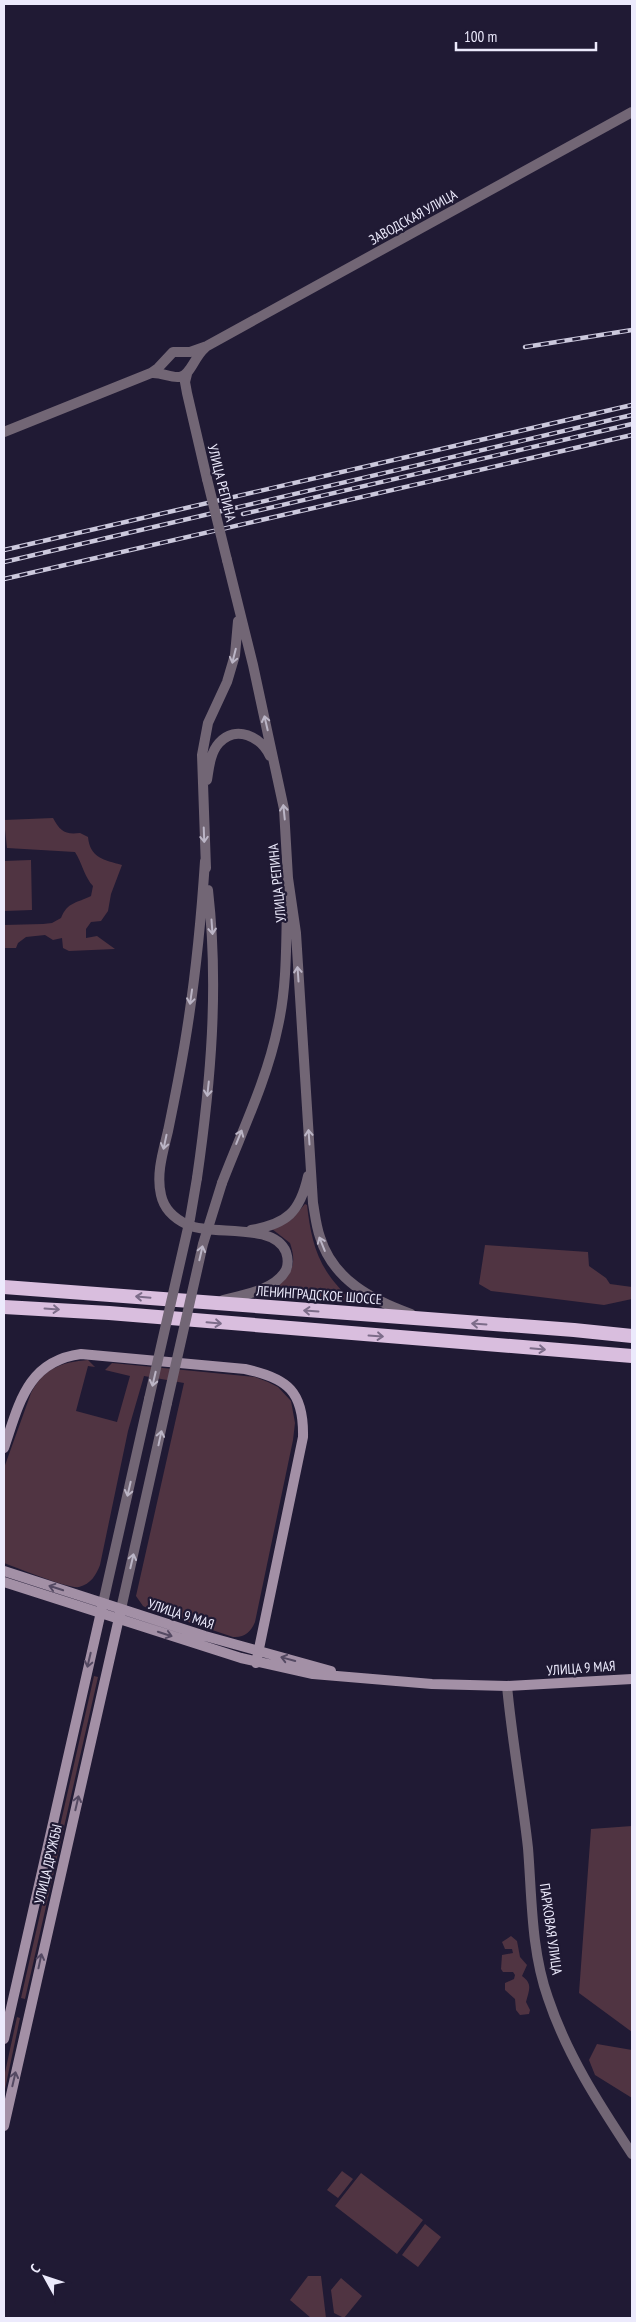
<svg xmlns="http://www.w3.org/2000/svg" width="636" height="2322" font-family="'PT Sans Narrow',sans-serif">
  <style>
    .green { fill: #503442 }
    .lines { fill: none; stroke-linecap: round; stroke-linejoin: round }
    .tertiary { stroke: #726675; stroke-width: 10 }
    .secondary { stroke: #a390a6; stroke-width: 10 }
    .trunk { stroke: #d9bede; stroke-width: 14 }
    .rail-casing { stroke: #cbc8dc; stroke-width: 4.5 }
    .rail { stroke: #201a34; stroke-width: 2.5; stroke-dasharray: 8; stroke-linecap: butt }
    .tertiary-bridge { stroke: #726675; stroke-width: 10 }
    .oneway { stroke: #bbb5c6 }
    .oneway2 { stroke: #7c6c89 }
    .oneway3 { stroke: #544962 }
    .labels { text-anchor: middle; stroke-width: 4.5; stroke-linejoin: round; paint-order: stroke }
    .street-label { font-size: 14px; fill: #eceafc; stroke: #201a34 }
  </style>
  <rect width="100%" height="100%" fill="#201a34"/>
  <path class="green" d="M53 818C60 831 65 835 80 833L88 837C90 858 104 860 122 865L111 894 108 911 101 921 91 922 86 929V938L97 936 115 949 69 951 63 948 62 938 53 940 45 935 26 937 18 943 16 948H4V925L43 924 52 923 61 918C67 902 77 903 91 896L93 886C85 878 82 863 75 852L7 848 4 820Z
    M31 860 32 910 4 911V861Z
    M305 1204 307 1205C310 1230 314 1254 329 1275 335 1284 346 1294 350 1302L271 1295C285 1275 300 1272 290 1243L272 1229 291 1220Z
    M485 1245 588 1252 589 1266 606 1278 610 1284 632 1287V1299L604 1305 491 1291 479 1284Z
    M88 1360 95 1367 88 1366 76 1411 117 1422 130 1376 105 1370 112 1363 255 1377 268 1382 278 1387 291 1401 295 1423 293 1440 255 1622C251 1632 244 1638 233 1637L147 1608 143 1606 136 1596 184 1383 144 1376 128 1431 100 1565C96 1575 91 1584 79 1587 68 1589 18 1568 4 1563V1468L31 1393C44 1368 62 1362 88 1360Z
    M94 1676 98 1677 25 1999 21 1998Z
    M632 1826V2032L579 1993 591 1829Z
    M511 1936 517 1941 520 1957 527 1965 522 1976C533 1984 529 1990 526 2002L530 2010 529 2014 520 2015 516 2010 515 1999 505 1990V1983L514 1979 515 1975 513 1972H503L501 1969 502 1955 513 1953 512 1949H505L502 1942Z
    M17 2017 20 2018 4 2094V2077Z
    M597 2044 632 2050V2098L595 2075 589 2060Z
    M342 2171 353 2179 338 2198 327 2190Z
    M361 2173 423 2220 397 2254 335 2206Z
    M425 2224 441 2237 418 2267 402 2255Z
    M308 2276H321L326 2318H311L290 2300Z
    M341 2278 362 2296 344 2318 334 2313 331 2290Z"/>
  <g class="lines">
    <path class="tertiary" d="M151 373C162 372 170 378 179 377 190 377 194 357 205 348
      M187 374 185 382 187 393 207 479
      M4 432 151 373 158 368 173 352H190L207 346 632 112
      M227 560 253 665 284 809 288 878 296 933 313 1203C315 1214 316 1226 320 1237 333 1280 372 1300 411 1314
      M207 780C209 768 210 753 219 743 236 724 261 737 270 756
      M205 861C201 922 195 982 185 1042 180 1072 174 1102 168 1131 163 1152 156 1174 161 1195 164 1209 175 1219 188 1225 213 1236 274 1222 286 1252 288 1258 289 1263 286 1270 275 1290 244 1295 223 1300
      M206 868 202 755 208 723 227 682 235 655 238 621
      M197 1178C211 1081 219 987 208 890
      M222 1183C242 1131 267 1080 278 1026 287 986 286 945 287 904
      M251 1230C287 1224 300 1212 308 1176
      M103 1603 149 1399
      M121 1609 167 1403
      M507 1686C512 1740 522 1794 528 1848 532 1898 531 1950 548 1998 567 2055 599 2104 632 2154"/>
    <path class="secondary" d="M4 1448C19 1404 27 1361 81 1354L245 1369C288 1378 304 1392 303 1437L256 1663
      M4 1571 205 1636 331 1671
      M4 1582 241 1658 313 1674 432 1684 507 1686 632 1679
      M4 2039 103 1603
      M4 2126 121 1609"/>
    <path class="trunk" d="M4 1287 574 1330 632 1336
      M4 1307 109 1313 632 1356"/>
    <defs>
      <path id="rail" d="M525 347 632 330
        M243 514 632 424
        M4 550 632 405
        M4 562 632 415
        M4 579 632 435"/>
    </defs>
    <use href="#rail" class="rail-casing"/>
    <use href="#rail" class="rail"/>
    <path class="tertiary-bridge" d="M207 479 227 560
      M149 1399 190 1219 197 1178
      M167 1403 203 1244 222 1183"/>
  </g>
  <defs><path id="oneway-shaft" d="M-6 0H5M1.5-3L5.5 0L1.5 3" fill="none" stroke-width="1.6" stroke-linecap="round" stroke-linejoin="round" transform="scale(1.25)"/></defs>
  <g class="oneway">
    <use href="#oneway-shaft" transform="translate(234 656) rotate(104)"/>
    <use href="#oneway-shaft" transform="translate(266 723) rotate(-103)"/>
    <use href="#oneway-shaft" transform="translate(284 812) rotate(-96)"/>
    <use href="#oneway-shaft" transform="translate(204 835) rotate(88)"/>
    <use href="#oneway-shaft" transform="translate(212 927) rotate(86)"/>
    <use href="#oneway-shaft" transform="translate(298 974) rotate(-94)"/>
    <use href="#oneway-shaft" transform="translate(191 997) rotate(98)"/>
    <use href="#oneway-shaft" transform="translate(208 1089) rotate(96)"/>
    <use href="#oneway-shaft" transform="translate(239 1137) rotate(-68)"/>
    <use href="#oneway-shaft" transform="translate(309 1137) rotate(-94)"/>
    <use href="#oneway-shaft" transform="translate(165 1142) rotate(102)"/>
    <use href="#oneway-shaft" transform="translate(322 1244) rotate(-112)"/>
    <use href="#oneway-shaft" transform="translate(201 1253) rotate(-77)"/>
    <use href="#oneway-shaft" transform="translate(154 1379) rotate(103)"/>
    <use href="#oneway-shaft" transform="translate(160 1438) rotate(-78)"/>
    <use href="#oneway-shaft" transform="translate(129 1489) rotate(103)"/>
    <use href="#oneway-shaft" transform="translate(132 1561) rotate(-77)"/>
  </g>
  <g class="oneway2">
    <use href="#oneway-shaft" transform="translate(143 1297) rotate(-175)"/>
    <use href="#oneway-shaft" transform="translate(52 1309) rotate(4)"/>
    <use href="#oneway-shaft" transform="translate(311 1311) rotate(-176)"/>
    <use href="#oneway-shaft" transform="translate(214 1323) rotate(5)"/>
    <use href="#oneway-shaft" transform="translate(479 1324) rotate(-176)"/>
    <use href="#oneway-shaft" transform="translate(376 1336) rotate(4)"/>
    <use href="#oneway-shaft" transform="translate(538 1349) rotate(5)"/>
  </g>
  <g class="oneway3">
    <use href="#oneway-shaft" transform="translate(56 1588) rotate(-162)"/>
    <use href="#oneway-shaft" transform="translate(165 1634) rotate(18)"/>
    <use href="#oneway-shaft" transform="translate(288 1659) rotate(-165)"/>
    <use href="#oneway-shaft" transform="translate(89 1660) rotate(103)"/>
    <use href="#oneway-shaft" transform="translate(77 1803) rotate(-77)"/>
    <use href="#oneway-shaft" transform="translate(40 1961) rotate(-78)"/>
    <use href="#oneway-shaft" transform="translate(14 2079) rotate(-77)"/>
  </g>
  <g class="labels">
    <g class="street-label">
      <text transform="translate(413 217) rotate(-29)" y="5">ЗАВОДСКАЯ УЛИЦА</text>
      <text transform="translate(222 483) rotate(76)" y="5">УЛИЦА РЕПИНА</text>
      <text transform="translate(277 883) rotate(-96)" y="5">УЛИЦА РЕПИНА</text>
      <text transform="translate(319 1295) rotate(4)" y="5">ЛЕНИНГРАДСКОЕ ШОССЕ</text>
      <text transform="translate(181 1614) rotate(18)" y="5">УЛИЦА 9 МАЯ</text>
      <text transform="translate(581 1668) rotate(-4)" y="5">УЛИЦА 9 МАЯ</text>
      <text transform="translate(48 1864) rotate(-77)" y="5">УЛИЦА ДРУЖБЫ</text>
      <text transform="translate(551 1929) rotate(82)" y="5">ПАРКОВАЯ УЛИЦА</text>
    </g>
  </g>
  <rect width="636" height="2322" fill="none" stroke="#eceafc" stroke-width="10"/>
  <g transform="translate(45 2277) rotate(310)" stroke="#201a34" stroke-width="4" paint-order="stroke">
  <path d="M0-4L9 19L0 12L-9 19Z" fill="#eceafc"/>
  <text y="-8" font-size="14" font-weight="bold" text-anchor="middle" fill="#eceafc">С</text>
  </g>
  <path d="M456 42v8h140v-8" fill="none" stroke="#eceafc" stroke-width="2.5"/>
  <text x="464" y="42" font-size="15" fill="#eceafc" stroke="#201a34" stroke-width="4" paint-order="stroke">100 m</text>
</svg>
